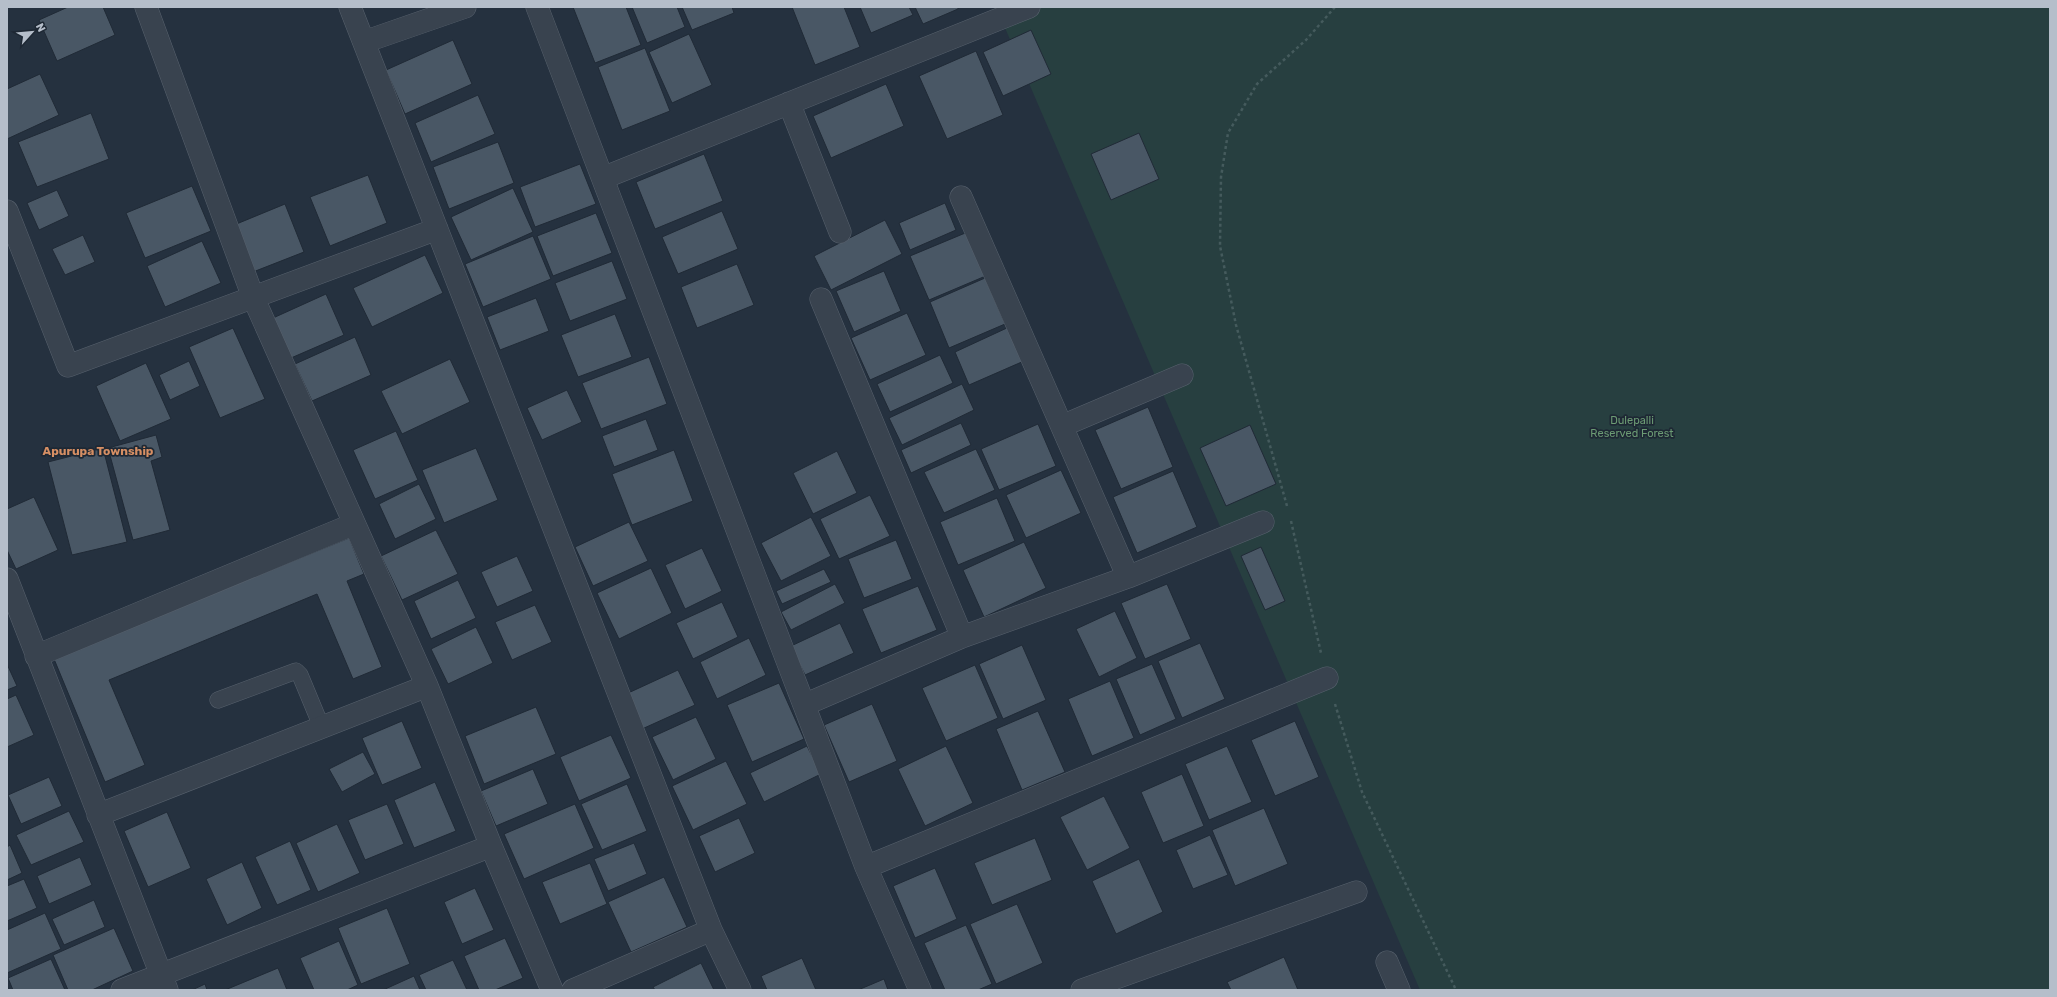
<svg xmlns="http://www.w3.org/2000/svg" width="2057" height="997" font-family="Rubik,sans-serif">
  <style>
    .green { fill: #273f40 }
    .building { fill: #495765; stroke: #202a36 }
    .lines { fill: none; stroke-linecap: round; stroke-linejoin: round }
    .service-casing { stroke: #57616d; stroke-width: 17 }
    .minor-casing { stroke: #57616d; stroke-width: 23 }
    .path { stroke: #455b5d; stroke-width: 2.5; stroke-dasharray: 3 3; stroke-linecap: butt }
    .service { stroke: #39434f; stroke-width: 16 }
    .minor { stroke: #39434f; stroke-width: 22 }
    .labels { text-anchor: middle; stroke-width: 3.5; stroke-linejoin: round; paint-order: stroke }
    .park-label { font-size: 11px; fill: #6c9b74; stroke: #1e2834 }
    .neighbourhood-label { font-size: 12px; font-weight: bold; fill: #d68f64; stroke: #1e2834 }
  </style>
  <rect width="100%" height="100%" fill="#25313f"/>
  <path class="green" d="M996 7H2050V990H1420Z"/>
  <path class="building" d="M68 7H103L115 35 57 61 39 20Z
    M573 7H626L641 45 595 63Z
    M632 7H677L685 27 647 43Z
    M682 7H732L734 13 692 30Z
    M792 7H844L860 47 815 65Z
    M860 7H909L913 15 871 33Z
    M915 7H958V9L923 24Z
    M1031 30 1051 74 1003 96 983 52Z
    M689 34 712 85 672 103 649 52Z
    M453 40 472 84 405 114 386 70Z
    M645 48 670 111 622 130 598 67Z
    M976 51 1003 115 947 139 919 76Z
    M40 74 59 115 7 139V89Z
    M886 84 904 126 831 158 813 116Z
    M478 95 495 134 431 162 415 123Z
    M91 113 109 159 37 187 18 142Z
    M1139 133 1159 179 1111 200 1091 154Z
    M498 142 514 183 449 209 433 167Z
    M704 154 723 201 655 229 636 182Z
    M580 164 596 204 535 227 520 187Z
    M368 175 387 223 330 246 310 197Z
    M192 186 211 231 145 258 126 213Z
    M513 188 533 232 471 260 451 217Z
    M57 190 69 216 39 230 27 203Z
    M945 203 956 230 910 250 899 223Z
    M285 204 304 252 253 272 234 225Z
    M722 211 738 249 678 274 662 237Z
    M596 213 612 253 553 276 537 236Z
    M885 220 902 254 831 290 814 256Z
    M970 231 988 275 929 300 910 256Z
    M83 235 95 262 65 275 52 249Z
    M533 236 551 279 483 307 465 264Z
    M202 241 221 283 165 307 147 266Z
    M425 255 443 293 372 327 353 288Z
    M612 261 627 299 570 321 555 283Z
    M737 264 754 305 697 328 681 287Z
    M884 271 901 311 854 332 836 291Z
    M985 278 1005 324 949 348 930 302Z
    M326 294 344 335 291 358 273 318Z
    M536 298 549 331 500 350 487 317Z
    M907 313 926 355 870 380 851 338Z
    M615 314 632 357 578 377 561 335Z
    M1009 327 1024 361 969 385 955 352Z
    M233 328 265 399 220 418 189 347Z
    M355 337 371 375 312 401 295 364Z
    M940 355 953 383 890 412 877 384Z
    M649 357 667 404 601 429 582 383Z
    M450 359 470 402 402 434 381 391Z
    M189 361 200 386 170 400 159 375Z
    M146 363 171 419 120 441 96 386Z
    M962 384 974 410 902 445 889 418Z
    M567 390 582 422 542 440 527 408Z
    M1148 407 1173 467 1121 489 1095 430Z
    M646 419 658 450 614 467 602 436Z
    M961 423 971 445 911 473 901 450Z
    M1038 424 1056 466 999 490 981 449Z
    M1250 425 1276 484 1226 506 1200 448Z
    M396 431 418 480 375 499 353 450Z
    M156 435 162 457 151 461 170 530 133 540 108 448Z
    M103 448 127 542 72 555 48 462Z
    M476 448 498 500 444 523 422 470Z
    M976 449 995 490 944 513 924 472Z
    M674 450 693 501 632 525 612 474Z
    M837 451 857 493 813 514 793 473Z
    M1061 470 1081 513 1026 538 1006 495Z
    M1173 471 1197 527 1137 553 1113 497Z
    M419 484 436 519 395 539 379 504Z
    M870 495 890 536 839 559 820 519Z
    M34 497 58 550 16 569 7 550V509Z
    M997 498 1015 541 958 565 940 522Z
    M811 517 831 556 781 581 761 543Z
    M629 522 648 561 593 586 575 547Z
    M436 530 458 574 402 600 381 556Z
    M349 538 364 574 347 581 382 667 353 679 317 594 109 680 145 765 105 782 54 659Z
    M896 540 912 579 864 598 848 559Z
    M1024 542 1046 588 984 617 963 570Z
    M1261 547 1285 601 1265 610 1241 556Z
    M702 548 722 591 685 609 665 565Z
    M517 556 533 591 497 607 481 572Z
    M651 568 672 613 619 639 597 593Z
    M824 569 831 582 782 604 776 591Z
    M458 580 476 618 431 639 414 601Z
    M835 584 845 603 791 630 781 612Z
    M1167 584 1191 639 1145 659 1121 603Z
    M918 586 937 630 881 653 862 609Z
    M722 602 738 637 693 659 676 623Z
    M535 605 552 642 512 660 495 622Z
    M1115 611 1137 658 1099 677 1076 629Z
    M840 623 854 653 805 675 791 646Z
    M476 627 493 663 448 684 431 649Z
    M749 638 766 675 717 699 700 662Z
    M1200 643 1225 699 1182 718 1158 661Z
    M1022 645 1046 700 1003 719 979 664Z
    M7 664 17 686 7 690Z
    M1152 664 1176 719 1140 735 1116 679Z
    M975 665 998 718 946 741 922 688Z
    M678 670 695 705 642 729 626 694Z
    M1110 681 1134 738 1092 756 1068 699Z
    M779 683 804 739 752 762 727 705Z
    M16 695 34 735 7 747V699Z
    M872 704 897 761 849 782 824 725Z
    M536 707 556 754 484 784 465 736Z
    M1038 711 1065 772 1022 790 996 729Z
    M696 717 716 759 673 780 652 737Z
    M402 721 422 768 382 785 362 738Z
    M1295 721 1319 777 1275 796 1251 740Z
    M611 735 631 778 579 801 560 757Z
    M807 746 821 774 764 802 750 773Z
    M946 746 973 803 925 826 898 769Z
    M1227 746 1252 802 1209 820 1185 764Z
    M363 752 375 774 342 792 329 769Z
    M726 761 747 804 693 830 672 786Z
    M533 769 548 804 496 826 481 791Z
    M1182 774 1204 826 1163 843 1141 792Z
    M49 777 62 806 21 824 8 795Z
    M435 782 456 831 414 848 394 800Z
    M627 784 647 831 602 850 581 804Z
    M1104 796 1130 848 1087 870 1060 817Z
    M387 804 404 844 365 860 348 820Z
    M575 804 594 848 524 879 504 834Z
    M1264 808 1288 864 1235 886 1212 830Z
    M69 811 84 842 31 865 16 835Z
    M167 812 191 868 148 887 124 831Z
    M739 818 755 853 715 872 699 836Z
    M337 824 360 873 318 892 296 843Z
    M1210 835 1228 875 1193 889 1176 850Z
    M1035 838 1052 880 992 905 974 863Z
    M290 841 311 890 277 905 255 857Z
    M634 843 647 874 608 891 594 859Z
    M10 845 22 873 7 880V847Z
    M80 857 92 885 49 904 37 876Z
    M1139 859 1163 912 1116 934 1092 881Z
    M242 862 262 908 227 925 206 879Z
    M590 863 607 904 560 924 542 882Z
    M935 868 957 919 915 938 893 886Z
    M664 877 687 927 631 952 608 902Z
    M24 879 37 908 7 921V886Z
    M475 888 494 930 462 944 444 902Z
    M94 900 105 927 64 945 52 919Z
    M1017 904 1043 963 996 984 970 924Z
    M387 908 410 964 361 984 338 928Z
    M45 913 61 949 7 973V930Z
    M966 925 992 984 978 990H945L924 943Z
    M114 928 133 971 92 990H68L53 955Z
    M505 938 523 978 495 990H479L464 956Z
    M339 941 358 985 347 990H314L300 958Z
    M1284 957 1298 990H1231L1227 982Z
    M802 958 816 990H767L761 976Z
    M51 959 65 990H13L8 978Z
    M453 960 467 990H426L419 975Z
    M701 963 714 990H655L653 987Z
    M278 968 287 990H225Z
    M414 976 420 990H383Z
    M884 979 888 990H858Z
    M205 984 207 990H192Z"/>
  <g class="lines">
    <defs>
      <path id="service" d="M218 700 296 671 300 675 322 728"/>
      <path id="minor" d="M146 7 253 297 427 686 491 846 552 990
        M350 7 711 930 740 990
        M537 7 866 867 920 990
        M364 42 465 7
        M789 103 840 232
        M603 178 1029 7
        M961 197 1128 577
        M7 211 68 366 437 229
        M821 299 962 637
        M1062 426 1182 375
        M7 579 167 990
        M36 656 354 524
        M804 705 962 637 1128 577 1263 522
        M98 815 427 686
        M866 867 1327 678
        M1387 962 1399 990
        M122 990 491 846
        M573 990 711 930
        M1082 990 1356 892"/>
    </defs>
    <use href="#service" class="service-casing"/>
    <use href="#minor" class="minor-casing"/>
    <path class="path" d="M1287 506 1236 325 1220 246 1221 177 1228 133 1257 84 1306 40 1335 7
      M1291 521 1321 653
      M1335 704 1362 792 1456 990"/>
    <use href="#service" class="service"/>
    <use href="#minor" class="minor"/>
  </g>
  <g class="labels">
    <g class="park-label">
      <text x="1632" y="424">Dulepalli<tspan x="1632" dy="13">Reserved Forest</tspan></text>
    </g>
    <g class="neighbourhood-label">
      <text x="98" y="455">Apurupa Township</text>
    </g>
  </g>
  <rect width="2057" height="997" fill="none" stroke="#b5beca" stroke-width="16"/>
  <g transform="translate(32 32) rotate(63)" stroke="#1e2834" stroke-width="3" paint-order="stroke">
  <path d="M0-3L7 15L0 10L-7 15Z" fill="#b5beca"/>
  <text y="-6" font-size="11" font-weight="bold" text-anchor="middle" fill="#b5beca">N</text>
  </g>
</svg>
